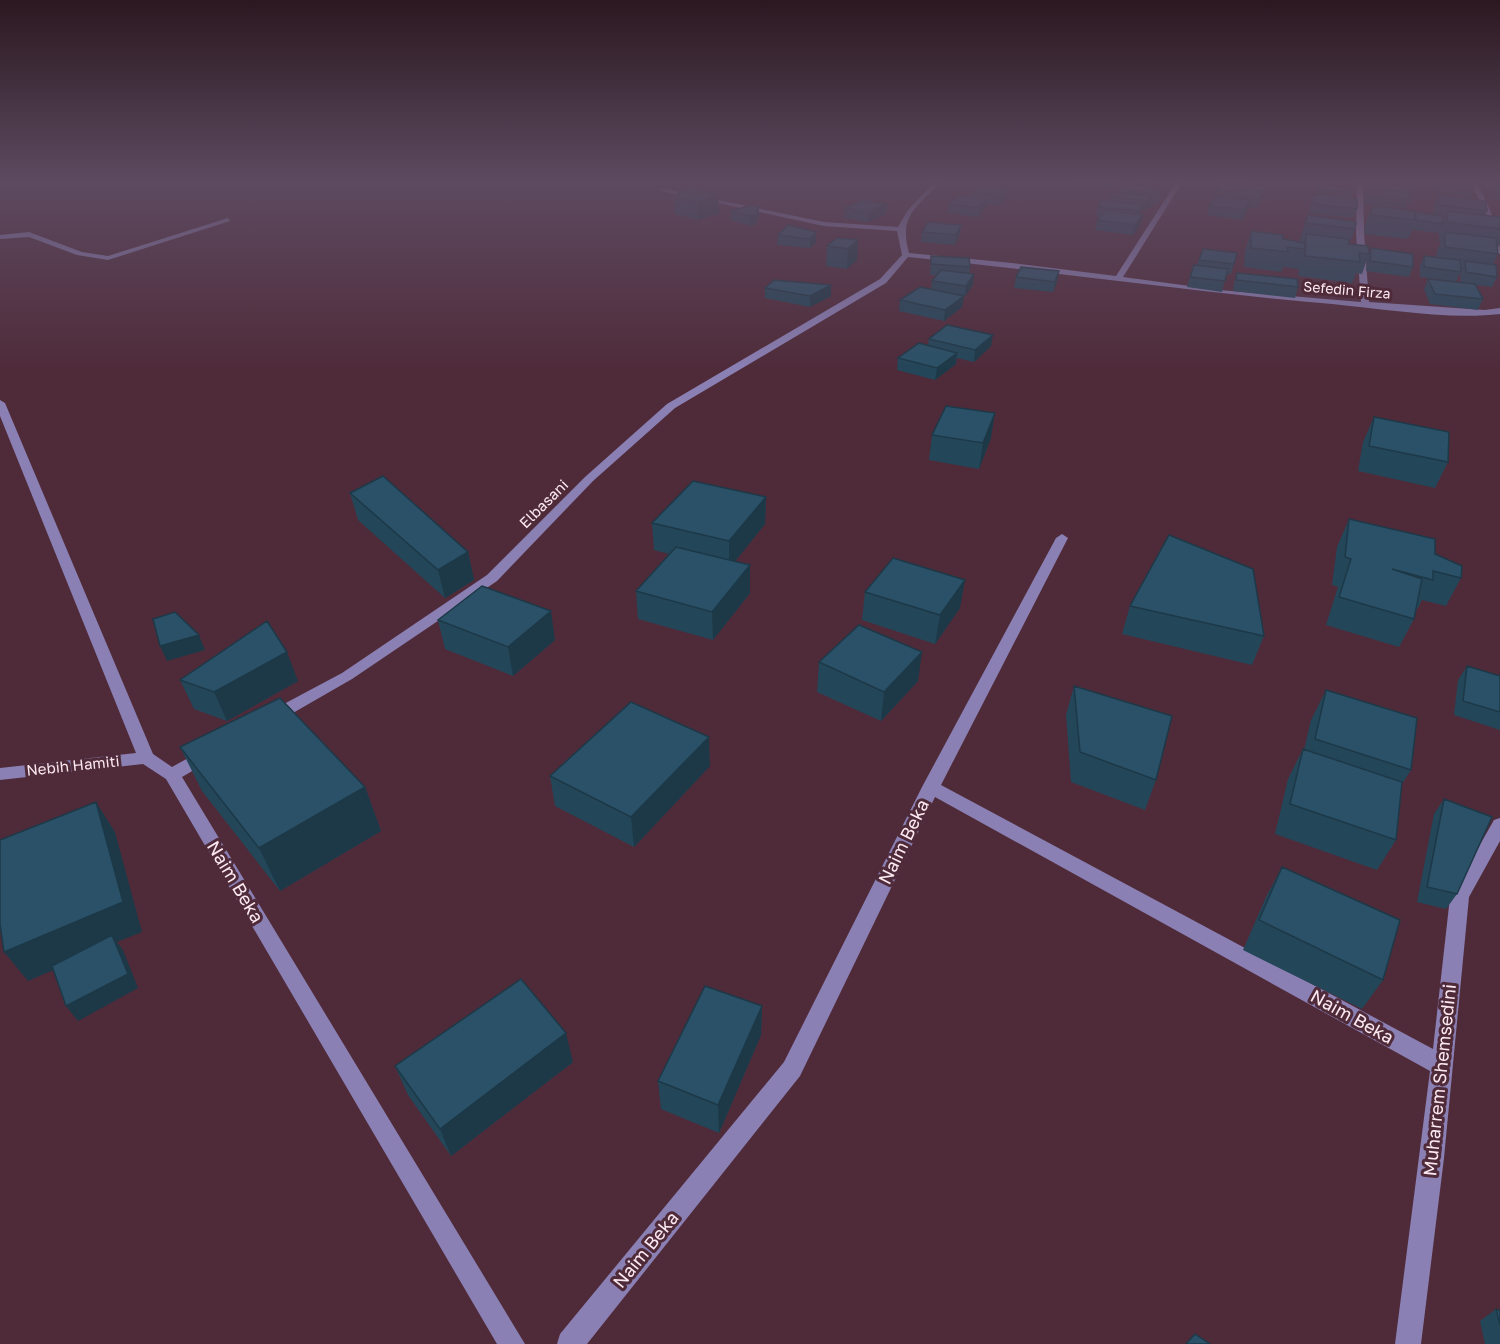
<svg xmlns="http://www.w3.org/2000/svg" width="1500" height="1344" font-family="'Golos Text',sans-serif">
  <style>
    .lines { fill: none; stroke-linecap: round; stroke-linejoin: round }
    .minor { fill: #8b80b4; fill-rule: evenodd }
    .wall { fill: #244659; fill-rule: evenodd }
    .shaded-wall { fill: #1d3948 }
    .building { fill: #2a5167; stroke: #1d3948; stroke-width: 1.5 }
    .labels { text-anchor: middle; stroke-width: 6; stroke-linejoin: round; paint-order: stroke }
    .far-street-label { font-size: 14px; fill: #fce9f0; stroke: #4f2b3a }
    .street-label { font-size: 15px; fill: #fce9f0; stroke: #4f2b3a }
    .near-street-label { font-size: 18px; fill: #fce9f0; stroke: #4f2b3a }
  </style>
  <rect width="100%" height="100%" fill="#4f2b3a"/>
  <g class="lines">
    <path class="minor" d="M935 181H942C918 207 898 214 909 253L1012 263 1116 276 1177 181H1183L1123 277 1219 290 1361 302 1356 233 1357 181H1363L1364 233 1369 302 1485 310 1500 308V314C1449 320 1384 309 1332 304 1191 292 1050 271 908 257L886 283 675 408 593 481 497 581 352 679 279 721H267L265 717 267 713 342 673 487 575 585 477 667 404 880 279 902 255 897 231 824 226 662 191 660 188 824 222 898 227 908 210Z
      M1470 181H1476C1488 205 1500 227 1500 254L1496 252 1487 216Z
      M228 218 230 221 108 260 77 255 29 237 0 239V235L29 232 82 252 108 256Z
      M0 400 5 403 153 754 172 767 199 752H211L213 756 211 760 182 777 525 1344H497L166 779 143 764 0 780V768L136 753 0 416Z
      M1062 534 1068 538 941 785 1433 1049 1450 897 1494 820 1500 818V841L1469 897 1444 1158 1421 1344H1395L1430 1071 935 797 800 1076 587 1344H557L560 1334 784 1062 922 787 1056 538Z"/>
  </g>
  <path class="wall" d="M1077 181H1120L1117 189 1077 185Z
    M1135 181H1155L1151 186H1139L1160 195 1158 204 1154 203 1153 206 1144 210H1141L1140 214 1141 224 1133 235 1095 230 1097 220 1100 216H1096L1098 207 1109 200 1110 196 1119 192 1120 188 1134 185Z
    M1366 181H1376L1397 185V181H1473L1474 188 1471 197 1436 193 1435 186 1433 191 1414 189V194L1411 203 1408 202 1406 208 1364 204V189Z
    M1498 182H1500V200L1496 199 1494 191Z
    M1319 185 1352 193 1351 198 1357 209 1353 218 1309 213 1311 203 1314 194H1316Z
    M1267 186 1264 195 1256 208 1249 207 1242 220 1207 215 1209 206 1214 199 1216 190Z
    M1009 188 1007 197 998 205 987 204 986 208 977 217 948 213 949 204 972 197V192Z
    M677 190 718 195 719 213 698 220 675 214 674 196 677 195Z
    M1438 195 1487 211 1485 215 1500 217V244L1497 249 1498 254 1493 265 1497 277 1492 287 1476 285 1483 299 1478 310 1430 304 1424 289 1428 279 1453 281 1420 277V266L1424 256 1436 257 1437 251 1441 241H1439V232V233L1412 230 1408 239 1364 234 1365 225 1372 206 1415 212 1443 221 1445 215 1434 214V204ZM1460 273 1461 282H1456Z
    M887 204 886 214 868 222 844 218 845 208Z
    M731 211 759 216 756 224 750 226 731 220Z
    M1308 215 1355 229 1349 244 1369 253 1371 248 1413 267 1409 277 1366 271 1367 259 1362 274 1356 273 1352 283 1298 276 1299 268 1298 269 1283 267 1281 272 1244 267 1245 251 1251 231 1299 242Z
    M788 225 816 242 810 248 777 245 778 235Z
    M961 225 960 234 955 245 921 242 922 232Z
    M858 240 857 260 847 269 826 266 827 246Z
    M1237 253 1231 274H1226L1222 292 1187 287 1190 277 1197 265 1199 260Z
    M931 256 970 267 969 274 973 285 965 296H962H964L962 307 944 321 899 311 900 300 931 290 932 281 937 275H930Z
    M1059 271 1057 282 1053 292 1014 288 1016 277Z
    M1237 273 1298 287 1295 298 1233 291 1234 283Z
    M765 288 831 296 810 307 765 298Z
    M929 339 991 346 974 362 957 358 956 364 935 380 897 370 898 358 928 345Z
    M1374 417 1448 462 1435 488 1358 471 1363 442Z
    M932 435 991 438 979 469 929 460Z
    M350 493 468 552 474 580 445 598 358 520Z
    M766 497 765 524 735 561 750 593 713 640 638 619 636 591 669 554 654 550 652 523Z
    M1349 519 1435 554 1461 578 1446 606 1422 600 1418 608H1417L1414 619 1399 647 1326 625 1338 587 1332 585 1337 547Z
    M865 592 960 608 935 644 862 620Z
    M1130 606 1264 636 1252 665 1122 634Z
    M438 620 555 640 513 676 445 649Z
    M819 662 918 681 881 721 817 692Z
    M1467 666 1500 676V730L1454 715 1458 680Z
    M180 680 298 681 227 721 194 709Z
    M1074 686 1156 780 1145 810 1071 782 1066 715Z
    M1326 690 1411 770 1402 784 1396 840 1377 870 1275 834 1288 779 1303 749 1304 750 1311 720Z
    M180 747 365 787 381 831 280 891 202 791Z
    M710 766 634 847 555 806 550 776Z
    M1444 799 1457 894 1446 909 1417 902 1434 814Z
    M1282 867 1383 980 1362 1009 1243 950 1266 897Z
    M762 1006 761 1035 719 1133 661 1109 658 1081Z
    M573 1062 451 1156 408 1095 395 1066Z
    M1496 1309 1500 1311V1344H1485L1480 1321Z"/>
  <path class="shaded-wall" d="M1267 186 1264 195 1256 208 1259 199Z
    M1009 188 1007 197 998 205 1000 196Z
    M718 195 719 213 698 220 697 202Z
    M1155 197 1153 206 1144 210 1146 201Z
    M987 199 986 208 977 217 979 208Z
    M1251 200 1248 209 1242 220 1245 210Z
    M887 204 886 214 868 222V213Z
    M759 207V216L756 224 750 226V216Z
    M1143 215 1141 224 1133 235 1135 225Z
    M961 225 960 234 955 245 956 235Z
    M816 232V242L810 248V239Z
    M858 240 857 260 847 269 848 249Z
    M1059 271 1057 282 1053 292 1055 282Z
    M974 274 973 285 965 296 966 286Z
    M831 285V296L810 307V296Z
    M964 296 962 307 944 321 945 310Z
    M993 335 991 346 974 362 975 350Z
    M957 353 956 364 935 380 937 368Z
    M995 413 991 438 979 469 983 443Z
    M766 497 765 524 729 569V541Z
    M468 552 474 580 445 598 438 570Z
    M750 565V593L713 640 712 612Z
    M965 580 960 608 935 644 940 615Z
    M551 611 555 640 513 676 508 647Z
    M199 635 205 650 167 661 160 646Z
    M287 652 298 681 227 721 214 692Z
    M922 652 918 681 881 721 884 692Z
    M709 737 710 766 634 847 631 817Z
    M365 787 381 831 280 891 259 848Z
    M96 802 115 832 142 932 117 942 123 950 138 988 78 1021 66 1006 116 943 28 981 4 952Z
    M762 1006 761 1035 719 1133 718 1105Z
    M566 1033 573 1062 451 1156 440 1129Z"/>
  <path class="building" d="M1222 181H1227L1267 186 1259 199 1236 196 1237 192 1216 190Z
    M1367 181H1376L1414 188V194L1408 193 1409 199 1367 195Z
    M1439 181H1473L1474 188 1440 184Z
    M1126 184 1158 189 1160 195 1120 188Z
    M982 185 1009 188 1000 196 972 192Z
    M1319 185 1353 189 1352 193 1318 189Z
    M690 186 718 195 697 202 674 196 685 192 677 190Z
    M1114 192 1155 197 1146 201 1110 196Z
    M1314 194 1357 199V209L1313 204Z
    M1438 195 1486 201 1487 211 1438 205Z
    M958 196 987 199 979 208 949 204Z
    M1216 196 1251 200 1245 210 1209 206Z
    M864 200 887 204 868 213 845 208Z
    M1101 200 1143 204 1140 211 1098 207Z
    M751 205 759 207 756 214 750 216 731 211Z
    M1372 206 1415 211 1416 220 1371 215Z
    M1106 210 1143 215 1135 225 1097 220Z
    M1447 211 1500 217V229L1447 222Z
    M1415 212 1443 216V224L1416 220Z
    M1308 215 1356 222 1355 229 1305 223Z
    M928 222 961 225 956 235 922 232Z
    M788 225 816 232 810 239 778 235Z
    M1251 231 1283 235V239L1304 243 1305 249 1287 247 1288 252 1251 248Z
    M1445 232 1496 238 1498 254 1445 247Z
    M1306 234 1349 239 1348 244 1368 246 1369 254 1359 253 1360 262 1305 256Z
    M837 238 858 240 848 249 827 246Z
    M1371 248 1413 254V267L1370 261Z
    M1203 249 1237 253 1234 264 1199 260Z
    M931 256 969 258 970 267 931 264Z
    M1424 256 1460 260 1461 272 1424 267Z
    M1465 261 1496 265 1497 277 1466 272Z
    M1194 265 1228 269 1225 281 1190 277Z
    M1021 267 1059 271 1055 282 1016 277Z
    M941 270 974 274 966 286 932 281Z
    M1237 273 1297 279 1298 287 1236 280Z
    M1428 279 1475 284 1483 299 1435 294Z
    M774 280 831 285 810 296 765 288Z
    M920 287 964 296 945 310 900 300Z
    M947 325 993 335 975 350 929 339Z
    M919 343 957 353 937 368 898 358Z
    M946 406 995 413 983 443 932 435Z
    M1374 417 1449 432 1448 462 1369 446Z
    M383 476 468 552 438 570 350 493Z
    M693 481 766 497 729 541 652 523Z
    M1349 519 1435 539V554L1462 566 1461 578 1433 571V580L1392 569 1422 579 1414 619 1339 597 1351 559 1345 557Z
    M1169 535 1253 569 1264 636 1130 606Z
    M676 547 750 565 712 612 636 591Z
    M893 558 965 580 940 615 865 592Z
    M482 586 551 611 508 647 438 620Z
    M175 612 199 635 160 646 153 619Z
    M267 621 287 652 214 692 180 680Z
    M859 625 922 652 884 692 819 662Z
    M1467 666 1500 676V712L1463 701Z
    M1074 686 1172 716 1156 780 1080 752Z
    M1326 690 1417 718 1411 770 1315 739Z
    M280 698 365 787 259 848 180 747Z
    M631 702 709 737 631 817 550 776Z
    M1303 749 1402 782 1396 840 1290 804Z
    M1444 799 1492 817 1457 894 1427 887Z
    M96 802 123 902 4 952 0 924V840Z
    M1282 867 1400 920 1383 980 1259 920Z
    M112 935 128 974 66 1006 52 966Z
    M521 979 566 1033 440 1129 395 1066Z
    M705 986 762 1006 718 1105 658 1081Z
    M1496 1309 1500 1311V1325Z
    M1195 1334 1210 1344H1186Z"/>
  <linearGradient id="sky" x2="0" y2="1"><stop stop-color="#2b1820"/><stop offset="0.49" stop-color="#5d4a60"/><stop offset="1" stop-color="#5d4a60" stop-opacity="0"/></linearGradient>
  <rect width="1500" height="370" fill="url(#sky)"/>
  <g class="labels">
    <g class="far-street-label">
      <text transform="translate(1347 290) rotate(5)" y="5">Sefedin Firza</text>
    </g>
    <g class="street-label">
      <text transform="translate(544 504) rotate(-45)" y="5">Elbasani</text>
      <text transform="translate(73 766) rotate(-6)" y="5">Nebih Hamiti</text>
    </g>
    <g class="near-street-label">
      <text transform="translate(904 842) rotate(-64)" y="6">Naim Beka</text>
      <text transform="translate(235 882) rotate(59)" y="6">Naim Beka</text>
      <text transform="translate(1352 1017) rotate(29)" y="6">Naim Beka</text>
      <text transform="translate(1440 1080) rotate(-84)" y="6">Muharrem Shemsedini</text>
      <text transform="translate(646 1250) rotate(-51)" y="6">Naim Beka</text>
    </g>
  </g>
</svg>
